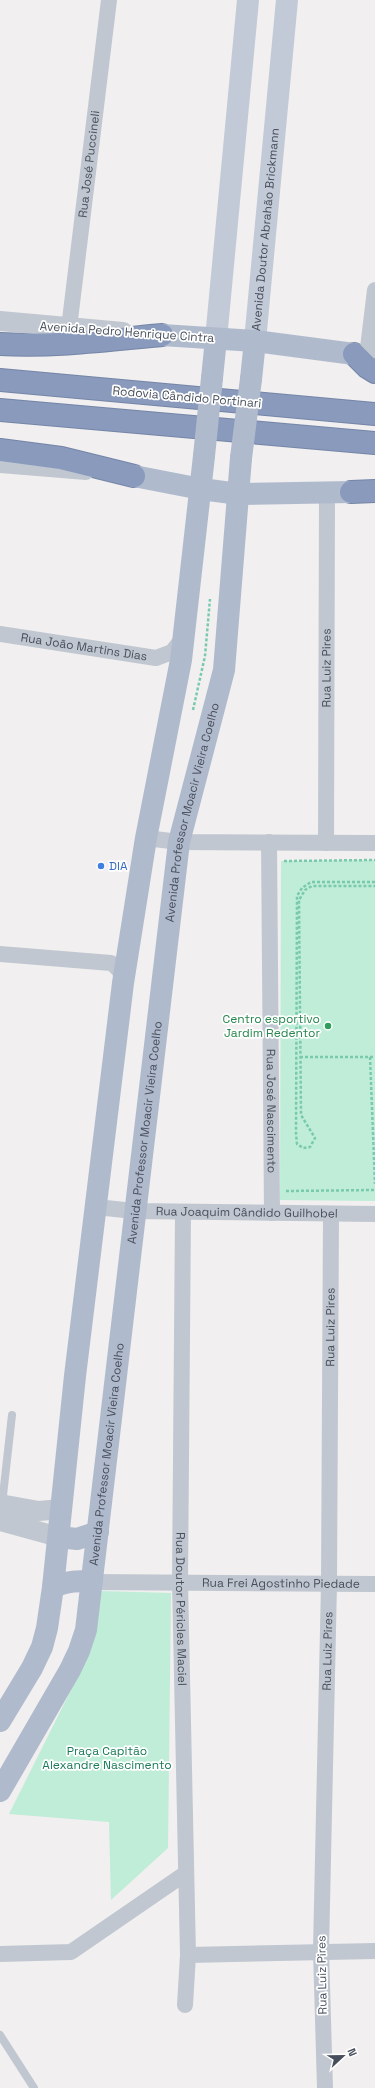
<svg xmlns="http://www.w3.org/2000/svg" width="375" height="2088" font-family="'Space Grotesk',sans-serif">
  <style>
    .green { fill: #bfedd8 }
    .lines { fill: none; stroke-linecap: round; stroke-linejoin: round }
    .motorway-casing { stroke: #7485a7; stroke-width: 24 }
    .path { stroke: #79caad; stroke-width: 2.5; stroke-dasharray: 3 2; stroke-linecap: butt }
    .service { stroke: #c0c7d0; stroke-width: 8 }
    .minor { stroke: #c0c7d0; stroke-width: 16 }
    .tertiary { stroke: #c0c7d0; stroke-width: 20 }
    .secondary { stroke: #c2c9d7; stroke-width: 22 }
    .primary { stroke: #b0bacd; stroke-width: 22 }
    .motorway { stroke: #899abc; stroke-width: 22 }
    .primary-bridge { stroke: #b0bacd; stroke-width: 22 }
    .shop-dot { fill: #3f7fe0; stroke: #fff; stroke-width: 1.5 }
    .leisure-dot { fill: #2e9e5b; stroke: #fff; stroke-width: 1.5 }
    .labels { text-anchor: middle; stroke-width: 3.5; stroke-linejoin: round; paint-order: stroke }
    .street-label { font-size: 12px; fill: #484f5c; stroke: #fff }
    .shop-label { font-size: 12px; fill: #366cbe; stroke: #fff; text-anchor: start }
    .leisure-label { font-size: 12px; fill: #27864d; stroke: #fff; text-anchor: end }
    .park-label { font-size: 12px; fill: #1b7b58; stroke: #fff }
  </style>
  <rect width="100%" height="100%" fill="#f1efef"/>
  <path class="green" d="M375 860V1201L280 1200 281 861Z
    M100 1591 171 1593 168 1848 111 1900 109 1822 9 1814 90 1652Z"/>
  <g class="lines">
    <defs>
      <path id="motorway" d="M0 344C54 347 108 340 162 335
        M354 354 367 367 375 372
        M0 380 375 414
        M0 410 375 443
        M0 450 61 458 134 476
        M351 492 375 491"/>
    </defs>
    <use href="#motorway" class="motorway-casing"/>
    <path class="path" d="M193 710 205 656 210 599
      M284 861 375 860
      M375 882H311L302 888 297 896 296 1134 297 1144 303 1148 310 1147 315 1138 301 1115 299 900 305 890 312 886H375
      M300 1057H375
      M370 1057 375 1184
      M286 1191 375 1190"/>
    <path class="service" d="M2 1504 12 1415
      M0 2035 34 2088"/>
    <g class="minor">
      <path id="s1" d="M69 328 109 0"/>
      <path d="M367 356 375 290"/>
      <path d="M0 465 86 472"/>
      <path id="s2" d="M0 634 156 658 172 652 183 638"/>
      <path d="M146 838 179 842 375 843"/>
      <path id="s3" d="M269 842 272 1213"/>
      <path id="s4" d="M326 843 327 492"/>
      <path d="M0 954 111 963C119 968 122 973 123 983"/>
      <path id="s5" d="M96 1207 134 1211 375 1214"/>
      <path id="s6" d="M183 1212 180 1582 188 1955 185 2005"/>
      <path id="s7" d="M92 1582 375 1584"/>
      <path d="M0 1954 71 1952 186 1873"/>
      <path d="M188 1955 375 1951"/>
      <path id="s8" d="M325 2088 321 1950 329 1584 331 1214"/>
    </g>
    <path class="tertiary" d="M0 321 123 332
      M0 1504 39 1511 61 1509
      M0 1521 59 1537"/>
    <g class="secondary">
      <path d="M216 339 248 0"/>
      <path id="s9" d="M255 341 287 0"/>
    </g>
    <g class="primary">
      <path d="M162 335 255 341 354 354"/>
      <path d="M212 378 216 339"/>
      <path d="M251 379 255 341"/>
      <path d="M134 476 201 489 239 494 351 492"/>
      <path d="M59 1537 77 1539 98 1532"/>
      <path d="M53 1587C66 1581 78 1580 92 1582"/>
      <path d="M0 1721 32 1668 42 1647 47 1628 53 1587 75 1376 123 983 146 838 181 660 204 456"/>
      <path id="s10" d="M0 1791 70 1670 79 1651 86 1630 179 842 224 670 241 458"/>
    </g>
    <use href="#motorway" class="motorway"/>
    <path class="primary-bridge" d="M204 456 212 378
      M241 458 251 379"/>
  </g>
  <circle class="shop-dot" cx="101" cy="866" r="4"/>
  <circle class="leisure-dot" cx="328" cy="1026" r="4"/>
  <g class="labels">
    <g class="street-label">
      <text dy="4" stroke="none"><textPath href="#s1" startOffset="165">Rua José Puccineli</textPath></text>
      <text dy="4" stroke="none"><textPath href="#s9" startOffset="112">Avenida Doutor Abrahão Brickmann</textPath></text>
      <text transform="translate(127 332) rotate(4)" y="4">Avenida Pedro Henrique Cintra</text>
      <text transform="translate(187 397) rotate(5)" y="4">Rodovia Cândido Portinari</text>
      <text dy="4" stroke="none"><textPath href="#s2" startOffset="85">Rua João Martins Dias</textPath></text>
      <text dy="4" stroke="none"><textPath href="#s4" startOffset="175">Rua Luiz Pires</textPath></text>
      <text dy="4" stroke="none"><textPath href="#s10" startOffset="1008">Avenida Professor Moacir Vieira Coelho</textPath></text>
      <text dy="4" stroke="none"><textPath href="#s3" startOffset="269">Rua José Nascimento</textPath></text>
      <text dy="4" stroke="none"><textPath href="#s10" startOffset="684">Avenida Professor Moacir Vieira Coelho</textPath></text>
      <text dy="4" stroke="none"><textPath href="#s5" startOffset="151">Rua Joaquim Cândido Guilhobel</textPath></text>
      <text dy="4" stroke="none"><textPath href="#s8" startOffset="761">Rua Luiz Pires</textPath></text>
      <text dy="4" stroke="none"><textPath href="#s10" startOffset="360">Avenida Professor Moacir Vieira Coelho</textPath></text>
      <text dy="4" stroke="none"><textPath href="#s7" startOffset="189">Rua Frei Agostinho Piedade</textPath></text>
      <text dy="4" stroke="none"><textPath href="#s6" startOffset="397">Rua Doutor Péricles Maciel</textPath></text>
      <text dy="4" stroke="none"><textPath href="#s8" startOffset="437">Rua Luiz Pires</textPath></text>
      <text transform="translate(322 1975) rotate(-91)" y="4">Rua Luiz Pires</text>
    </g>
    <g class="shop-label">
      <text x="109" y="870">DIA</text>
    </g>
    <g class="leisure-label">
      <text x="320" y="1023">Centro esportivo<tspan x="320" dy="14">Jardim Redentor</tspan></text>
    </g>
    <g class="park-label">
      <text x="107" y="1755">Praça Capitão<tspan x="107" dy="14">Alexandre Nascimento</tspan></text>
    </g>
  </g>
  <g transform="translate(343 2056) rotate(68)" stroke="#ffffff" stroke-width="3" paint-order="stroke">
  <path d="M0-3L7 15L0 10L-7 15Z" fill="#484f5c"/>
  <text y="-6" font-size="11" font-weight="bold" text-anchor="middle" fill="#484f5c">N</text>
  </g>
</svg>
